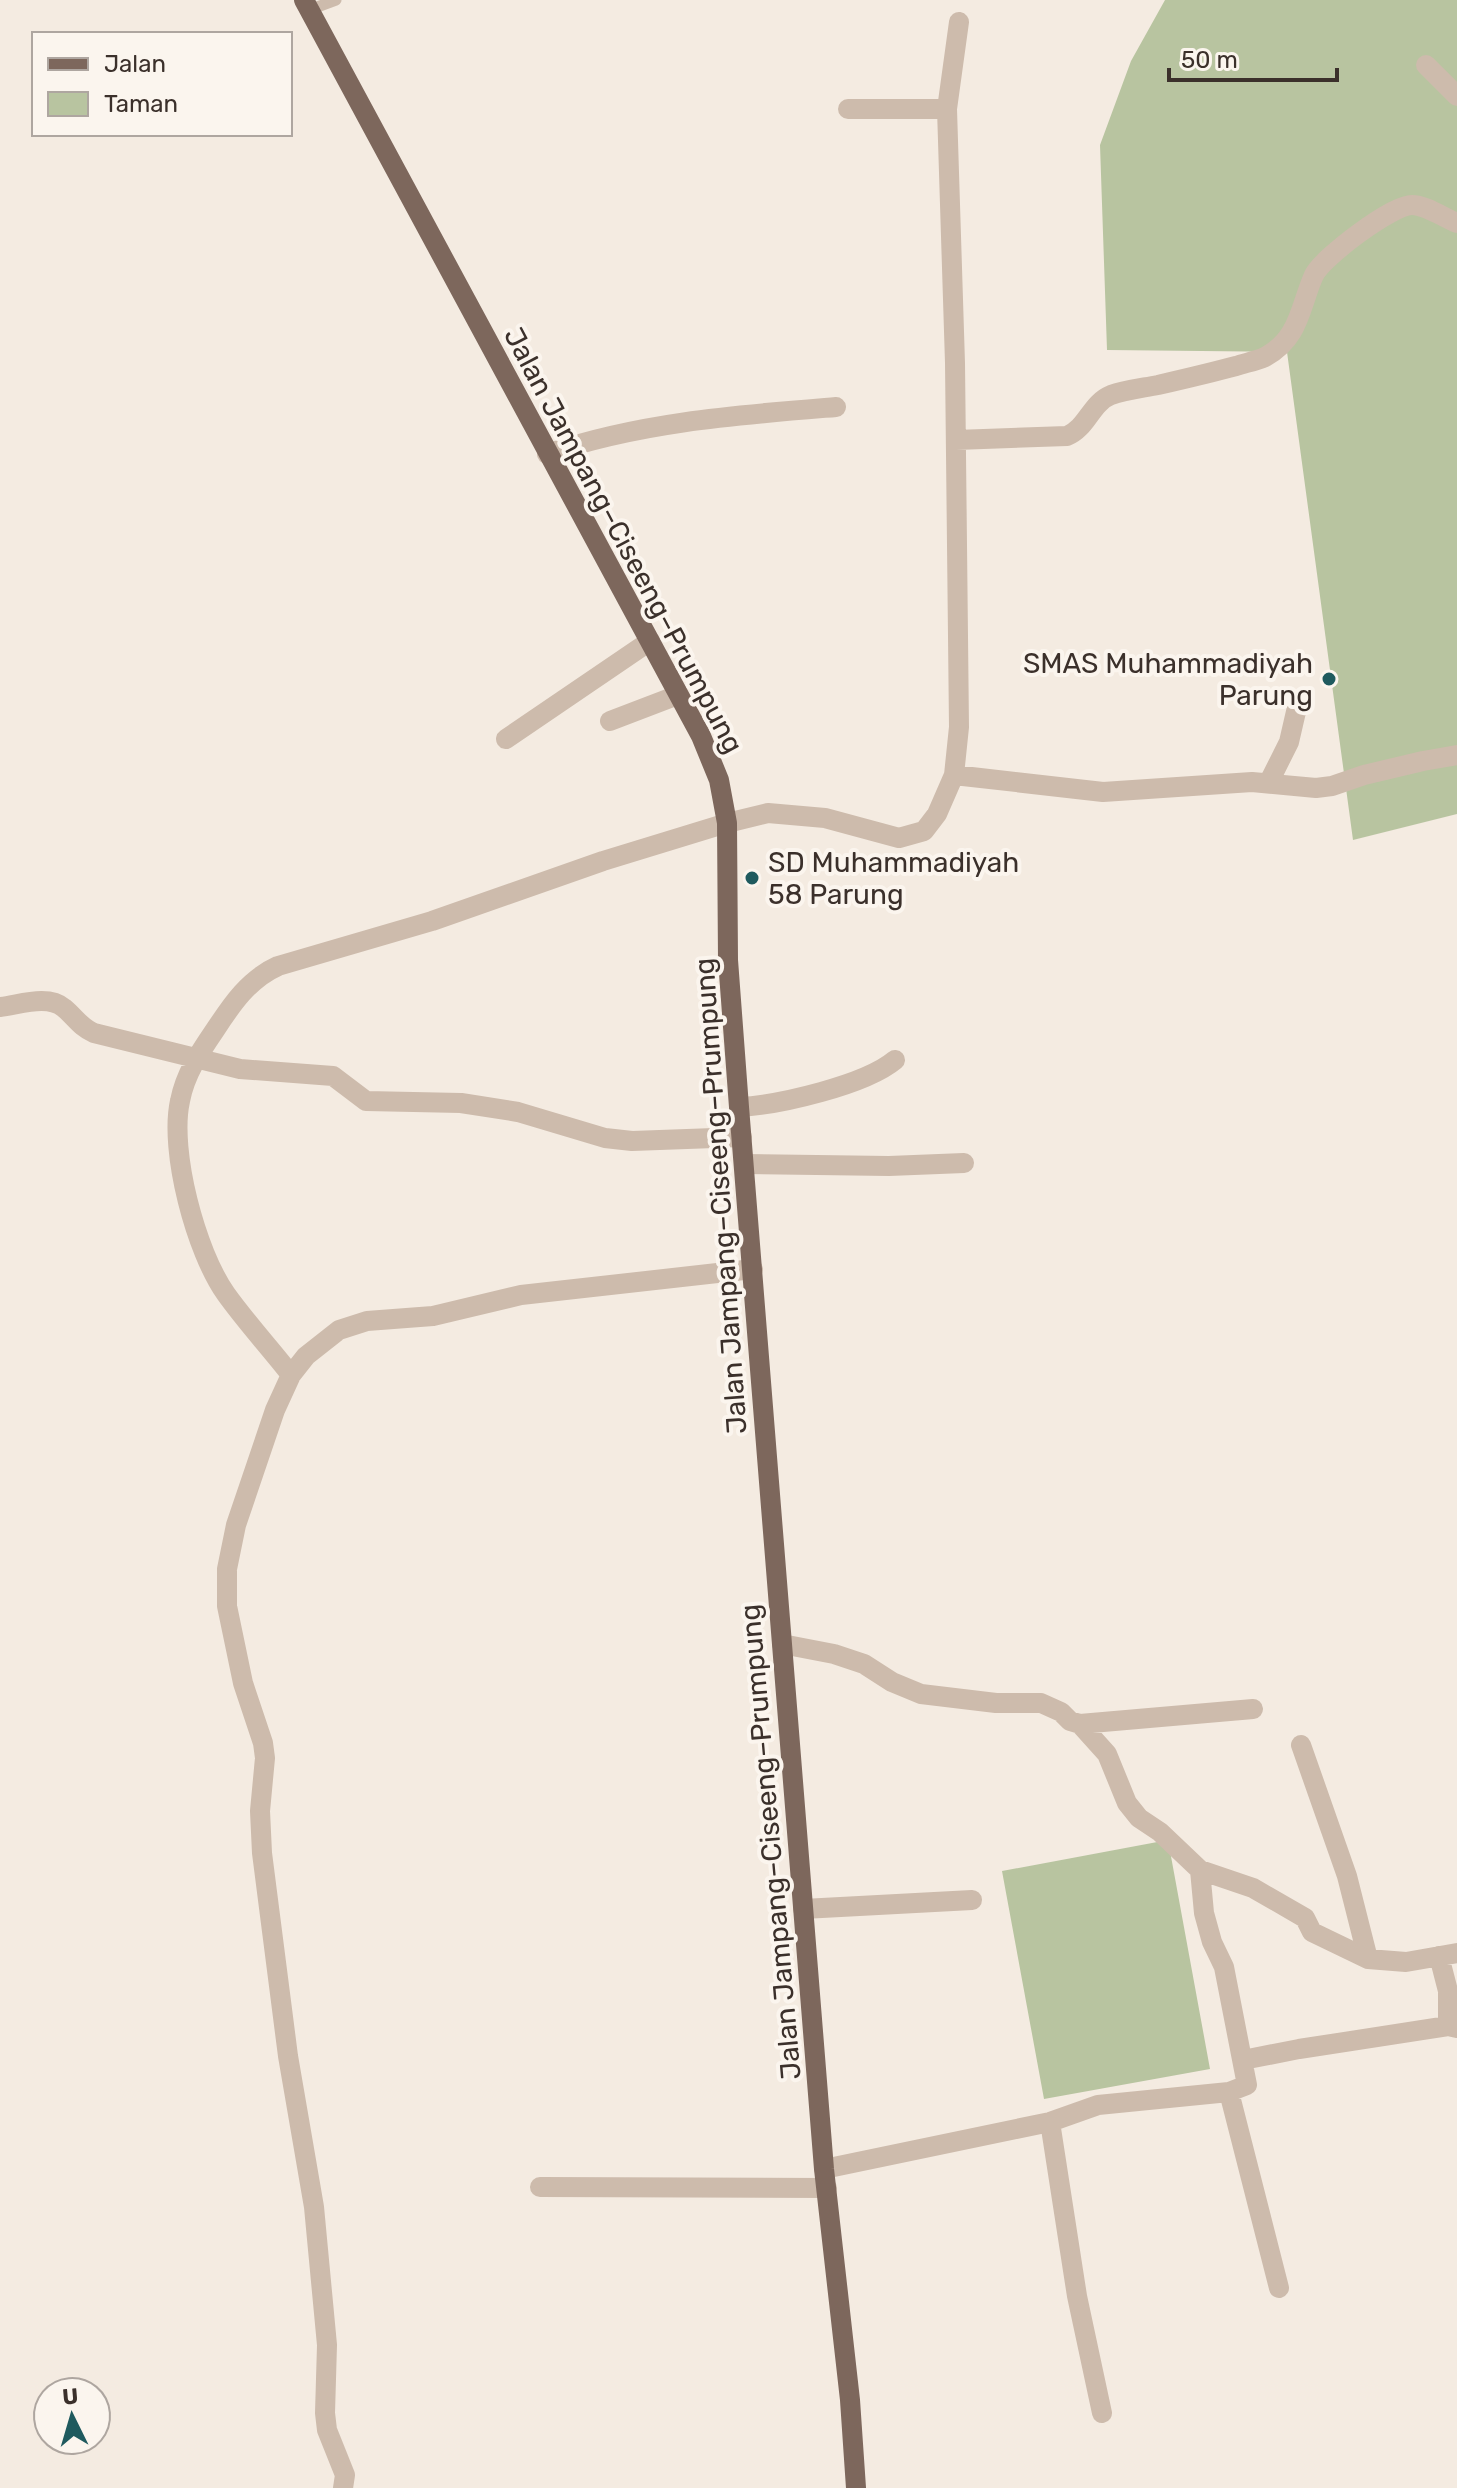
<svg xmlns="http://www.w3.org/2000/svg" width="1457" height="2488" font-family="Rubik,sans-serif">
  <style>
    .green { fill: #b8c4a0 }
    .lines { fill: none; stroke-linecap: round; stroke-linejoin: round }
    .service { stroke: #cdbbac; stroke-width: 11 }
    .minor { stroke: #cdbbac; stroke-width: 20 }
    .primary { stroke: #7d675c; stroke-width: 20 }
    .poi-dot { fill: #1f5a5e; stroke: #fbf5ee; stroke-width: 3 }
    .labels { text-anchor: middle; stroke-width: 8; stroke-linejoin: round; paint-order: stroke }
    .street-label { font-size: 28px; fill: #3b302b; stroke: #fbf5ee }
    .poi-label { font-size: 28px; fill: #3b302b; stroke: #fbf5ee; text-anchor: end }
  </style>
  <rect width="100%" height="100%" fill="#f4ebe1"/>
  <path class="green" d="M1165 0H1457V814L1353 840 1287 352 1107 350 1100 145 1131 61Z
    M1168 1840 1210 2069 1044 2099 1002 1871Z"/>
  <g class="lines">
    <path class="service" d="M309 10 336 0"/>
    <path class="minor" d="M1426 65 1457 96
      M848 109H947
      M956 440 1067 436C1087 428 1091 403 1111 395 1125 390 1143 388 1158 385 1184 379 1210 373 1236 366 1245 363 1256 361 1265 357 1300 338 1300 306 1314 275 1323 257 1392 205 1412 205 1426 205 1444 218 1457 223
      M547 454C640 422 738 415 836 407
      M610 721 678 695
      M506 739 650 641
      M954 775 1103 792 1252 782 1316 788 1332 786 1364 775 1423 761 1457 755
      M1269 782 1289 742 1298 703
      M0 1007C19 1005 48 994 64 1008 75 1017 80 1027 94 1033L240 1069 333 1076 366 1101 461 1103 518 1112 605 1138 632 1141 742 1137
      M739 1107C779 1105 865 1085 895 1060
      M744 1164 889 1166 964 1163
      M291 1375C270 1348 246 1322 226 1294 196 1252 169 1151 180 1101 185 1074 200 1052 215 1030 232 1004 249 979 278 966L432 921 603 861 727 823 768 813 825 818 899 838 924 831 937 814 954 775 959 727 955 363 947 109 959 22
      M782 1644 834 1654 864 1664 892 1682 921 1694 996 1703H1041L1061 1712 1070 1721 1080 1724 1253 1709
      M1080 1724 1107 1754 1127 1803 1139 1818 1160 1832 1200 1870 1253 1888 1305 1918 1312 1932 1368 1959 1406 1962 1457 1953
      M1301 1745 1347 1876 1368 1959
      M803 1909 972 1900
      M1439 1956 1448 1991V2026
      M1243 2060 1299 2049 1448 2026 1457 2028
      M1229 2092 1279 2288
      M1050 2122 1077 2296 1102 2413
      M824 2169 1050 2122 1098 2105 1229 2092 1247 2085 1224 1967 1212 1942 1204 1913 1200 1870
      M540 2187 827 2188
      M343 2488 345 2475 327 2430 325 2413 327 2345 314 2207 288 2056 262 1853 260 1811 265 1758 263 1743 243 1683 227 1606V1569L236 1525 275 1410 291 1375 306 1356 339 1330 367 1321 433 1316 521 1295 753 1269"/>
    <path class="primary" d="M304 0 701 736 719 780 727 823 728 960 739 1107 824 2169 850 2400 856 2488"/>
  </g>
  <g class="poi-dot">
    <circle cx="1329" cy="679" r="8"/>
    <circle cx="752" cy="878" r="8"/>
  </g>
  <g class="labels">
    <g class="street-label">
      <text transform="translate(624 540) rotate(62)" y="10">Jalan Jampang–Ciseeng–Prumpung</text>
      <text transform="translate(720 1196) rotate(-94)" y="10">Jalan Jampang–Ciseeng–Prumpung</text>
      <text transform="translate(770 1842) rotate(-95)" y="10">Jalan Jampang–Ciseeng–Prumpung</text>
    </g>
    <g class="poi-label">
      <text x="1313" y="673">SMAS Muhammadiyah<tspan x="1313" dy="32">Parung</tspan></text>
      <text x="768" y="872" text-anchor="start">SD Muhammadiyah<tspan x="768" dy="32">58 Parung</tspan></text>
    </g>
  </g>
  <rect x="32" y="32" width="260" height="104" fill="#fbf5ee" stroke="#aea6a0" stroke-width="2"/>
  <rect x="48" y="58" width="40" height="12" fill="#7d675c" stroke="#aea6a0" stroke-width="2"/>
  <text x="104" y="72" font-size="24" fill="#3b302b">Jalan</text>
  <rect x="48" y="92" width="40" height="24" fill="#b8c4a0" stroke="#aea6a0" stroke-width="2"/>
  <text x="104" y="112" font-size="24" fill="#3b302b">Taman</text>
  <g transform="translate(72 2416) rotate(355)"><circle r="38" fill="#fbf5ee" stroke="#aea6a0" stroke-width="2"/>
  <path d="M0-6L14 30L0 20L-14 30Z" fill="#1f5a5e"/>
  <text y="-12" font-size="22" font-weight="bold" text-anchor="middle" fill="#3b302b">U</text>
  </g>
  <path d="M1169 68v12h168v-12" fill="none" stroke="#3b302b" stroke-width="4"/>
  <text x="1181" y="68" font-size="24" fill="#3b302b" stroke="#fbf5ee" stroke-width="6" paint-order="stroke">50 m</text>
</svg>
